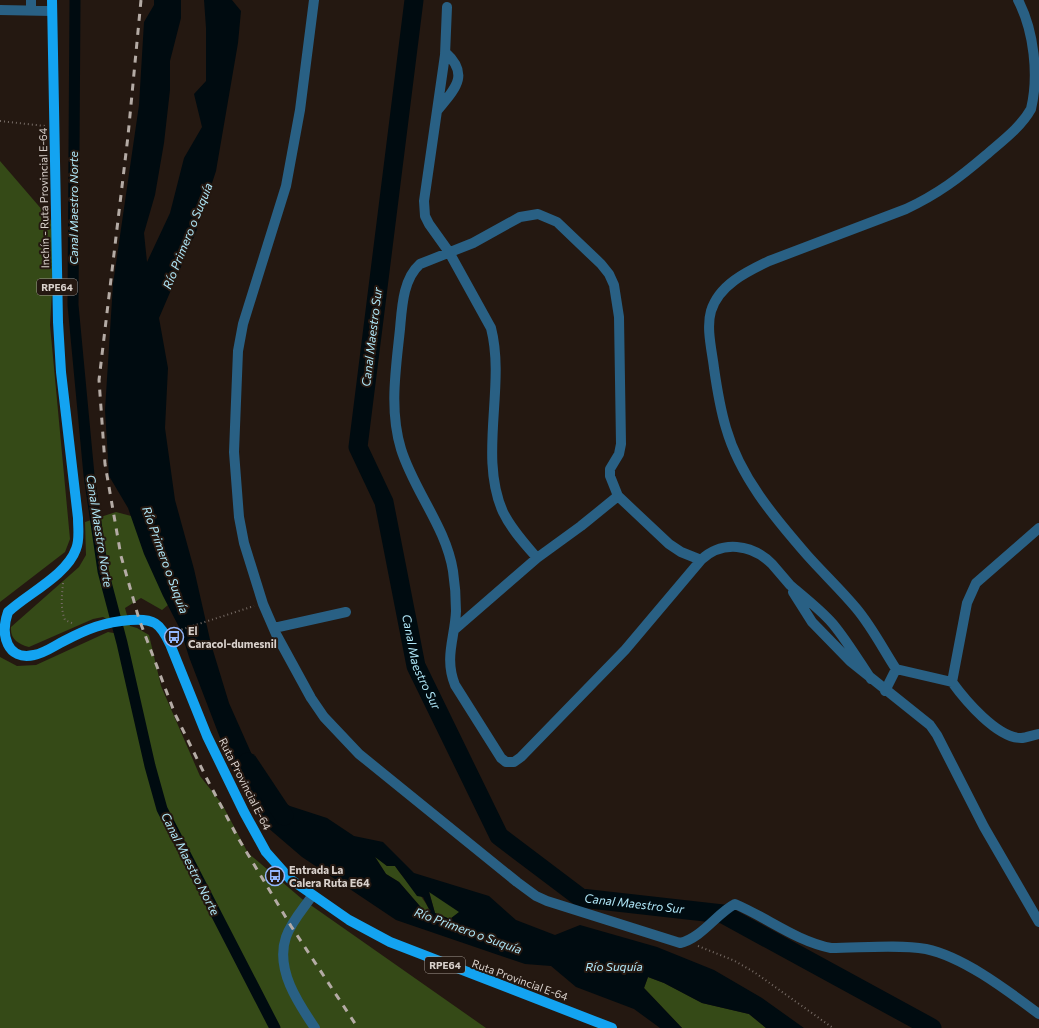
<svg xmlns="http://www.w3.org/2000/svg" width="1039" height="1028" font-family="Commissioner,sans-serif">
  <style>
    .green { fill: #354a17 }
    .water { fill: #000b10; fill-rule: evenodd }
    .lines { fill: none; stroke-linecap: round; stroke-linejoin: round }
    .canal { stroke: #000b10; stroke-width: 11 }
    .river { stroke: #000b10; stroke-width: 19 }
    .path { stroke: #766b65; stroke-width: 2; stroke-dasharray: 1 3; stroke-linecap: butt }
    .minor { stroke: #296084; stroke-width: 10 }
    .major { stroke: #13a3f1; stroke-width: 10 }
    .rail { stroke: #b4aba5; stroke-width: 3; stroke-dasharray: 7 7; stroke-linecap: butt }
    .labels { text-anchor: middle; stroke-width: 4; stroke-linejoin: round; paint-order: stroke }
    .shield { fill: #241811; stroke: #a39a94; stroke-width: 1 }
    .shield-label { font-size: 10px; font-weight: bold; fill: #d9d1cc }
    .street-label { font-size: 11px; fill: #d9d1cc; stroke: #241811 }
    .poi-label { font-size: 11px; font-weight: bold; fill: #d9d1cc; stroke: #241811; text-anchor: start }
    .water-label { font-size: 12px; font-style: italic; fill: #b0e8f9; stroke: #241811 }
  </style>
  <rect width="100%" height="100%" fill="#241811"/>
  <path class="green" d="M0 161 56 226 50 325 70 539 65 552 0 602Z
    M116 512 135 517 174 600 162 610 141 598 125 608 130 626 137 628 149 635 161 686 200 776 222 804 248 853 302 899 486 1028H0V657L17 666 36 665 108 632 119 634 116 624 103 617 93 619 29 647C18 644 10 639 11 627L79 567 86 555 85 522Z
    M374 855 387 866H395C405 882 421 892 429 909L425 912 399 882 386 874Z
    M429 891 460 912 450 919 435 913Z
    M648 977 664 983 702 1003 749 1014 766 1028H682L644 988Z"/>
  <path class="water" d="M154 0H181V18L170 61V90L164 143 155 195 144 233 147 262 170 213 184 158 202 127 194 94 206 81V28L204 0H232L241 11 238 43 216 171 196 232 159 318 168 368 165 428 175 500 194 569 211 644 229 703 253 757 266 793 290 806 327 818 354 836 383 842 414 873 489 896 516 920 555 935 580 925 657 947 714 970 762 998 804 1028H766L749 1014 702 1003 664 983 648 977 644 988 682 1028H660L634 1009 576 987 551 966 525 964 396 920 302 857 267 827 232 769 189 657 181 631 163 596 144 554 128 508 109 476 105 410 113 284 139 105 144 22 154 5ZM375 857 387 866H395L417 896 423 897 429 909 425 912 399 882 386 874ZM429 892 459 912 450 919 435 913Z"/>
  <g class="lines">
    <path class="canal" d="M75 0 73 305 89 475 103 571 122 643 150 766 162 809 275 1028"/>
    <g class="river">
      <path id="s1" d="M414 0 358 447 384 502 416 666 499 836 581 898 723 914 932 1028"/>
      <path d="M248 762 284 816"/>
    </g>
    <path class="path" d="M0 121 45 126
      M63 583C62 596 60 607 65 620L74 624
      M174 632 254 606
      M698 946 735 961 754 972 833 1028"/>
    <path class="minor" d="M314 0 300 110 286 186 243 324 238 351 234 452 239 517 244 543 263 604 276 634 311 698 324 717 359 754 517 882 536 896 547 901 680 943C702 938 717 913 735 904 768 918 796 941 831 948 860 948 898 944 926 949 964 957 1008 991 1039 1014
      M447 7 445 55 424 201 425 216 429 224 449 252 491 328C506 386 478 456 503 512 511 529 525 544 537 558
      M0 10 52 11
      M31 11V0
      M437 111C454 90 471 75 445 52
      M1039 528 976 583 967 603 952 682C965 700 997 738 1021 738 1026 738 1033 735 1039 734
      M701 560 681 552 669 544 618 496 610 476V469L619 454 621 444 619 317 614 285 609 274 601 264 557 222 538 214 520 217 473 243 420 264C403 279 402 307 400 329 396 368 389 410 401 449 414 491 446 527 453 571 455 584 456 598 456 611 455 638 444 657 455 685L501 758 506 762H514L521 757 625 650 701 560C722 540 752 544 772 564 778 571 784 578 790 585 804 597 821 610 833 624 847 641 859 661 871 679
      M793 592 812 622 850 661 930 725 937 735 984 827 1039 922
      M274 628 346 612
      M454 630 537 558 581 526 618 496
      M896 669 952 682
      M885 691 896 669C883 649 872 627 856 608 841 590 823 573 807 555 774 517 740 477 726 428 720 408 717 389 714 368 712 351 706 328 711 311 719 285 746 272 769 261L906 209C938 194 959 178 986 155 1002 141 1021 127 1031 109 1039 75 1034 31 1018 0
      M312 896C303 909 291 922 286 937 275 969 298 1003 315 1028"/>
    <path class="major" d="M52 0 58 322 61 372 78 518C78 528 80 540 76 549 67 575 27 594 8 612 0 635 7 661 34 655 45 653 54 646 64 641 87 629 104 622 130 620 154 618 160 623 170 644L207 736 244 812 266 852 290 879 349 920 390 942 612 1028"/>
    <path class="rail" d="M141 0 128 136 99 380 105 464 121 556 139 619 175 714 207 779 238 838 291 926 358 1028"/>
  </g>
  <defs>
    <symbol id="bus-ring" viewBox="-11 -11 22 22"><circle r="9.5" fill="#241811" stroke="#93b7fd" stroke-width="1.5"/><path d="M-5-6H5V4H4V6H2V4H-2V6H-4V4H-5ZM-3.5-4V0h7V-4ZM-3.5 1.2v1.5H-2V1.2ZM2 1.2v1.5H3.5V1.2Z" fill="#93b7fd"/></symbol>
  </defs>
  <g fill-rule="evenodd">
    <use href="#bus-ring" x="163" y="626" width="22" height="22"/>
    <use href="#bus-ring" x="264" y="865" width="22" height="22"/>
  </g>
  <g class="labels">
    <g class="shield">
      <rect x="37" y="279" width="40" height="16" rx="3"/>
      <rect x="425" y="957" width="40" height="16" rx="3"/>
    </g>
    <g class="shield-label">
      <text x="57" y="291">RPE64</text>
      <text x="445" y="969">RPE64</text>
    </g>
    <g class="street-label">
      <text transform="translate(44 198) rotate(-91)" y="4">Inchín - Ruta Provincial E-64</text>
      <text transform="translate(245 784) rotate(63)" y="4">Ruta Provincial E-64</text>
      <text transform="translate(520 980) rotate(20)" y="4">Ruta Provincial E-64</text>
    </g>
    <g class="poi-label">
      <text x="188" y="635">El<tspan x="188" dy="13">Caracol-dumesnil</tspan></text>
      <text x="289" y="874">Entrada La<tspan x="289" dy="13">Calera Ruta E64</tspan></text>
    </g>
    <g class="water-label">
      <text transform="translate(74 208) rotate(-90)" y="4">Canal Maestro Norte</text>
      <text transform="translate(188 236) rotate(-68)" y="4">Río Primero o Suquía</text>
      <text transform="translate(372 337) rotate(-83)" y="4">Canal Maestro Sur</text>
      <text transform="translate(99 531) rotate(81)" y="4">Canal Maestro Norte</text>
      <text transform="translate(165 560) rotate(70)" y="4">Río Primero o Suquía</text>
      <text dy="4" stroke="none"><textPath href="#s1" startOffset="676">Canal Maestro Sur</textPath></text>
      <text transform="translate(190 864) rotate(63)" y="4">Canal Maestro Norte</text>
      <text dy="4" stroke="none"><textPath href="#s1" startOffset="1024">Canal Maestro Sur</textPath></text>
      <text transform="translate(468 931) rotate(20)" y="4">Río Primero o Suquía</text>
      <text x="614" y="971">Río Suquía</text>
    </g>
  </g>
</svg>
